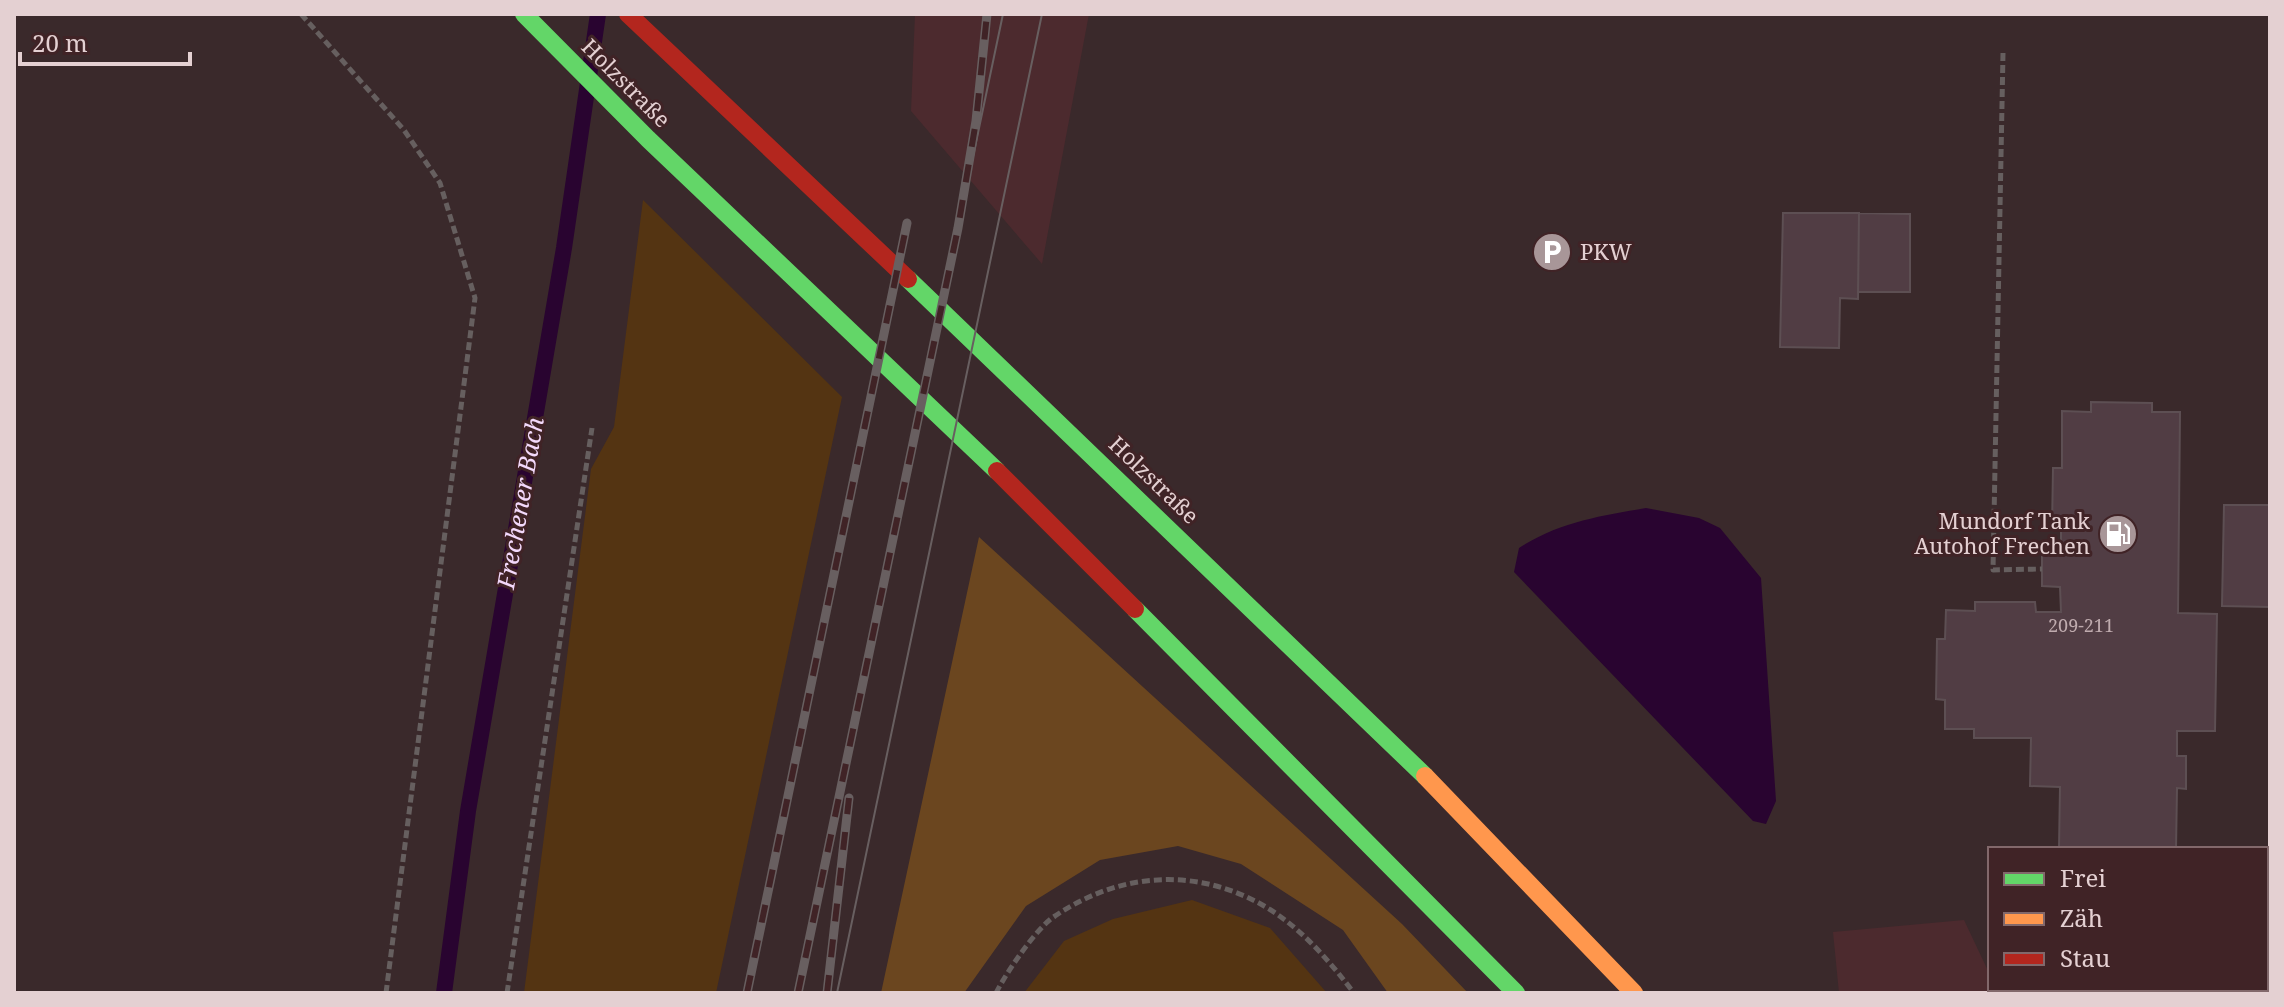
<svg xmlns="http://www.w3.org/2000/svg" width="2284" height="1007" font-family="'Noto Serif',serif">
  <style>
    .built { fill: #4c2a2e }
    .green { fill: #543412 }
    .forest { fill: #6b461f }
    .water { fill: #290430 }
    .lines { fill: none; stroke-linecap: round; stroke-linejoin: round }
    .stream { stroke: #290430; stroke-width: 16 }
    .building { fill: #513d44; stroke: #5d4f53; stroke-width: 2 }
    .path { stroke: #665f5f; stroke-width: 5; stroke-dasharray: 8 4; stroke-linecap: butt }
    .fast { stroke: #63d668; stroke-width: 18 }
    .slow { stroke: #ff974d; stroke-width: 18 }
    .jam { stroke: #b3261e; stroke-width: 18 }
    .tram { stroke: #685f60; stroke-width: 2 }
    .rail-casing { stroke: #685f60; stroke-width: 9 }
    .rail { stroke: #402326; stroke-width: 6; stroke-dasharray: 18; stroke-linecap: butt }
    .labels { text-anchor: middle; stroke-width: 6; stroke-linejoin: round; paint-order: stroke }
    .number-label { font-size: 18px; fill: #bfabae }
    .street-label { font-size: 22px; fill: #e4d0d2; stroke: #402326 }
    .poi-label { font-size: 22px; fill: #e4d0d2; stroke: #402326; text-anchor: start }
    .water-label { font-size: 24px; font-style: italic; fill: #f3d9fb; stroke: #402326 }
  </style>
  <rect width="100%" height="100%" fill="#3a292b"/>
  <path class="built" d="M915 14H1089L1042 264 911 111Z
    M1964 920 1990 975V989H1997L1998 993H1839L1833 932Z
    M2270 973V993H2092L2128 989H2266V974Z"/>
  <path class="green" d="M643 200 842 397 716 993H524L591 469 614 427Z
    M1192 900 1270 928 1327 993H1024L1064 941 1113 919Z"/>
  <path class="forest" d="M979 537 1402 924 1468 993H1388L1343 930 1241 864 1178 846 1100 860 1026 906 964 993H881Z"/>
  <path class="water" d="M1646 508 1699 518 1720 528 1761 578 1776 801 1766 824 1753 821 1514 572 1519 548C1559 522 1600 516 1646 508Z"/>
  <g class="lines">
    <path class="stream" d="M444 993 468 811 564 248 598 14"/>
  </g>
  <path class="building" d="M1783 213H1859L1858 299 1840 298 1839 348 1780 347Z
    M1859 213 1910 214V292H1858Z
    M2091 402 2152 403V412H2180L2178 613 2217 614 2215 731H2177V756H2186V789L2177 788 2176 849H2059L2060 787 2030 786 2031 738H1974V729H1945V700L1936 699 1937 639H1945L1946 610 1975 611V602H2035L2036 612H2061L2060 587 2042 586V554H2061V529H2052L2053 468H2062V411L2091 412Z
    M2224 505H2270V607L2222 606Z"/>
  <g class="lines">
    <path class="path" d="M301 14 404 130 440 183 475 298 386 993
      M2003 53 1993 570 2042 569
      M507 993 592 428
      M996 993C1006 973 1037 927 1055 916 1117 874 1190 867 1257 902 1297 923 1327 958 1354 993"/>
    <path class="fast" d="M524 14 648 139 997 471
      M908 279 1425 776
      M1135 609 1516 993"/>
    <path class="slow" d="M1425 776 1634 993"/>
    <path class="jam" d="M628 14 908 279
      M997 471 1135 609"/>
    <path class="tram" d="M958 228 1003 14
      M837 993 1042 14"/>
    <defs>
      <path id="rail" d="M747 993 907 223
        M798 993 958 228 976 121 987 14
        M827 993 849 798"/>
    </defs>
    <use href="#rail" class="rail-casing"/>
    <use href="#rail" class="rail"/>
  </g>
  <defs>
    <symbol id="parking-disc" viewBox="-11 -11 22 22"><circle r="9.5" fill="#a89698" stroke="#402326"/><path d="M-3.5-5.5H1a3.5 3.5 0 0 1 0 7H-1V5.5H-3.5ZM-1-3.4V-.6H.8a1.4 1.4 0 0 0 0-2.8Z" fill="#fff"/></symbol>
    <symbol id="fuel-disc" viewBox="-11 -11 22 22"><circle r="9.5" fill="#a89698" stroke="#402326"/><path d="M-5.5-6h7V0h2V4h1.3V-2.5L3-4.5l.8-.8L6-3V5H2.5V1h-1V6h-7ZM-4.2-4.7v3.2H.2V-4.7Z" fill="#fff"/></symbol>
  </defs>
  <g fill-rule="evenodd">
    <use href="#parking-disc" x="1530" y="230" width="44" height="44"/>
    <use href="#fuel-disc" x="2096" y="512" width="44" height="44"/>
  </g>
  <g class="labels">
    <g class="number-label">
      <text x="2081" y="632">209-211</text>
    </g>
    <g class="street-label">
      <text transform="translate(626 83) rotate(45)" y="8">Holzstraße</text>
      <text transform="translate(1154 480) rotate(44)" y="8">Holzstraße</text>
    </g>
    <g class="poi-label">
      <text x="1580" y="260">PKW</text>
      <text x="2090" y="529" text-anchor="end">Mundorf Tank<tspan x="2090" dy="25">Autohof Frechen</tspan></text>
    </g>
    <g class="water-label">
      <text transform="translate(521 503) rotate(-80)" y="8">Frechener Bach</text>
    </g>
  </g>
  <rect width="2284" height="1007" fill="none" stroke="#e4d0d2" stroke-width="32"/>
  <rect x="1988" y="847" width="280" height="144" fill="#402326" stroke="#82686b" stroke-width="2"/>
  <rect x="2004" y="873" width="40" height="12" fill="#63d668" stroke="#82686b" stroke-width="2"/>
  <text x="2060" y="887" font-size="24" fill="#e4d0d2">Frei</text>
  <rect x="2004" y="913" width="40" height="12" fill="#ff974d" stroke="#82686b" stroke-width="2"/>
  <text x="2060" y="927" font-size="24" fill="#e4d0d2">Zäh</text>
  <rect x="2004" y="953" width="40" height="12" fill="#b3261e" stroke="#82686b" stroke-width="2"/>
  <text x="2060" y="967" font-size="24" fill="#e4d0d2">Stau</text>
  <path d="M20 52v12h170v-12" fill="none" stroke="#e4d0d2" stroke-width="4"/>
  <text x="32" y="52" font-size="24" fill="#e4d0d2" stroke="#402326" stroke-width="6" paint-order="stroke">20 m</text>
</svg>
